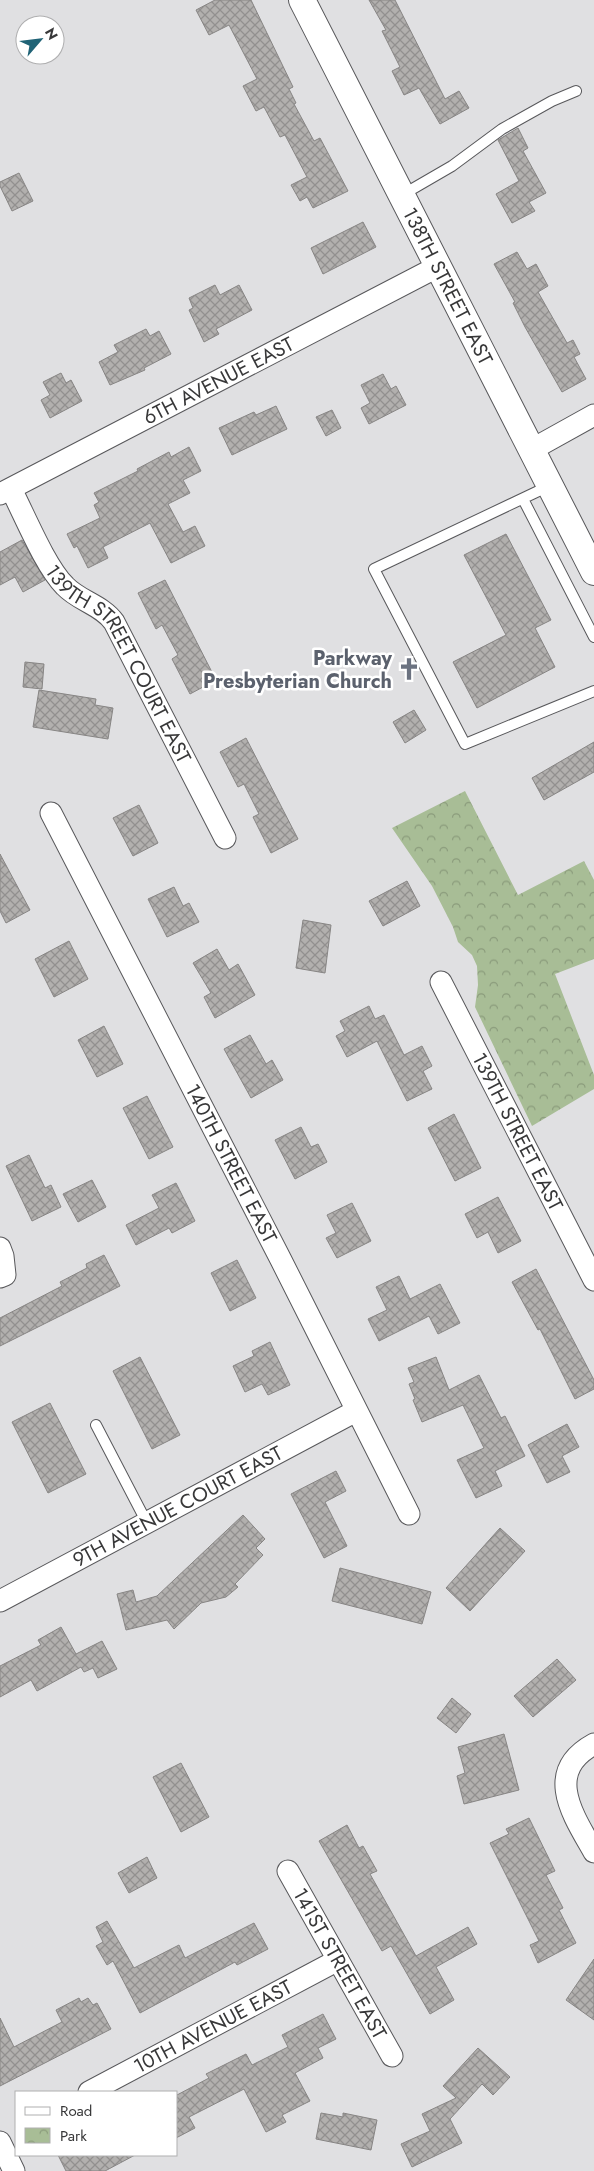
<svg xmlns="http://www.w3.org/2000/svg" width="594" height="2171" font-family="Jost,sans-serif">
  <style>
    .park { fill: url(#park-crowns) }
    .building { fill: url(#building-cross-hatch); stroke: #878584 }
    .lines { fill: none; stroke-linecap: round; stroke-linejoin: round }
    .service-casing { stroke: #58585b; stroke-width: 12 }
    .minor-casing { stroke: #58585b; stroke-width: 23 }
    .tertiary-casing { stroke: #58585b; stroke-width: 28 }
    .service { stroke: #fff; stroke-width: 10 }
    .minor { stroke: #fff; stroke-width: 21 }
    .tertiary { stroke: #fff; stroke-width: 26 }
    .labels { text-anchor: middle; stroke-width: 5; stroke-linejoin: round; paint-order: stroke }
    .street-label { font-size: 20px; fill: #383839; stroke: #fff }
    .worship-label { font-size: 20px; font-weight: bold; fill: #5b616d; stroke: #fff; text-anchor: end }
  </style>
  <defs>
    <pattern id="park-crowns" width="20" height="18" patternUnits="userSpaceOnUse" patternTransform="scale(1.25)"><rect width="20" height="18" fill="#a8bd96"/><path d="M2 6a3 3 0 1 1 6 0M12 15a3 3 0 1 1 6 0" fill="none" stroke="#8a9b7b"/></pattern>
    <pattern id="building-cross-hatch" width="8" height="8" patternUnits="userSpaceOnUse" patternTransform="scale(1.25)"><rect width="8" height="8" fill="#b2b0ae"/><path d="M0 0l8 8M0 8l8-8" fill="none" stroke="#92908f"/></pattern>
  </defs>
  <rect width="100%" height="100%" fill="#e0e0e2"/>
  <path class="park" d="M465 791 518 895 584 861 594 880V959L555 974 594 1075V1089L532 1126 475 1007 478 985 477 966 472 955 458 942 453 927 432 886 392 828Z"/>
  <path class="building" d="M215 0H251L293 87 289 89 296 103 294 104 314 141 320 138 348 191 313 208 307 197 300 201 291 185 307 177 285 135 280 137 264 107 256 111 243 86 257 79 229 25 209 35 196 10Z
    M369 0H395L445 99 459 91 469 108 440 124 419 88 404 95 392 71 400 67 382 31 386 30Z
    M518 128 528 148 523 151 546 193 529 202 535 211 512 223 496 194 519 181 498 140Z
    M19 173 33 201 12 211 0 186V182Z
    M363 222 376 247 323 274 311 248Z
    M517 252 527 269 536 264 548 286 538 292 567 343 573 340 580 354 574 357 586 379 562 392 525 327 513 303 515 302 494 264Z
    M215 285 220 295 239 285 252 310 216 329 219 334 204 342 189 310 193 308 189 298Z
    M146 329 150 336 159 331 171 354 144 368 145 370 110 385 99 362 118 352 114 345Z
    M61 373 66 383 71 380 82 401 50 418 41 400 50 395 43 382Z
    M383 374 391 389 396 386 406 405 369 424 361 408 370 403 361 385Z
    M276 406 287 429 232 455 219 428 254 412 256 415Z
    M332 410 341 428 326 436 316 417Z
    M189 447 201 471 183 480 190 493 168 504 183 532 195 526 205 546 171 563 150 523 103 547 108 558 88 568 77 546 74 548 67 534 100 518 94 505 99 502 94 493 138 471 137 469 169 452 171 457Z
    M506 534 551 620 535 628 555 667 477 708 453 662 506 635 464 555Z
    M22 540 45 580 23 592 15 577 0 585V552Z
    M165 580 216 680 190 694 172 659 178 655 162 625 156 629 138 593Z
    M25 662 44 664 42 689 23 687Z
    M39 690 96 699 95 705 113 708 108 739 33 727Z
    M414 710 426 730 405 743 393 722Z
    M246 738 298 839 271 853 253 817 259 814 244 784 238 787 220 752Z
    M594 742V772L544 800 532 778Z
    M139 805 158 843 133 856 113 818Z
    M0 854 30 910 6 923 0 911Z
    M407 881 420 906 383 926 369 901Z
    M174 887 183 906 189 903 199 922 167 937 148 899Z
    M303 920 331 925 325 973 296 968Z
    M69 941 88 979 54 997 35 959Z
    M217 949 229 970 238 964 255 995 215 1018 204 997 211 993 193 963Z
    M369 1006 375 1019 384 1015 404 1055 422 1046 432 1066 423 1071 432 1089 407 1101 377 1041 347 1057 336 1036 345 1031 340 1021Z
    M104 1026 123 1064 97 1077 78 1040Z
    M250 1035 266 1064 272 1060 283 1080 251 1098 224 1049Z
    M147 1096 173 1147 149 1159 123 1108Z
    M454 1114 481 1168 455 1181 428 1128Z
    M301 1127 311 1147 318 1144 327 1162 295 1179 275 1140Z
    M29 1155 45 1188 51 1185 61 1207 32 1221 6 1166Z
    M92 1180 106 1207 78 1222 63 1194Z
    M176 1183 195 1221 172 1233 169 1228 136 1245 126 1225 159 1208 152 1195Z
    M498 1197 521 1241 498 1253 488 1232 477 1238 465 1214Z
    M352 1203 371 1241 337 1258 326 1238 336 1233 327 1215Z
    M104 1255 120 1286 0 1346V1318L62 1286 60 1282 87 1268 86 1264Z
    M237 1260 256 1298 230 1311 211 1273Z
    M536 1269 594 1380V1389L575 1399 540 1329 538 1330 512 1282Z
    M399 1276 410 1299 440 1284 460 1323 438 1334 429 1316 379 1341 368 1319 387 1310 376 1287Z
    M270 1342 290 1385 268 1395 262 1384 245 1392 233 1366 254 1356 252 1351Z
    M140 1357 180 1435 152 1449 113 1371Z
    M436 1357 449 1390 479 1375 501 1418 505 1416 525 1456 495 1471 502 1486 476 1498 457 1460 484 1448 463 1405 422 1422 413 1400 415 1399 409 1384 414 1382 408 1368Z
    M50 1403 86 1474 48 1493 12 1422Z
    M567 1424 579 1447 562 1456 570 1472 547 1483 528 1445Z
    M336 1471 346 1491 325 1502 347 1546 324 1558 291 1494Z
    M243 1515 265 1539 256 1548 263 1555 235 1584 238 1587 226 1597 201 1603 174 1629 167 1620 126 1630 117 1594 133 1590 136 1602 157 1596Z
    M500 1528 525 1551 470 1611 446 1588Z
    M340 1568 431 1592 422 1624 332 1601Z
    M61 1627 76 1654 102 1641 117 1669 98 1678 93 1668 84 1672 81 1667 37 1691 31 1680 0 1697V1666L41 1645 38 1640Z
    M557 1659 576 1680 533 1717 514 1696Z
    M452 1698 471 1714 456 1733 437 1718Z
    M504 1734 519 1790 464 1804 457 1776 465 1773 458 1747Z
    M181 1763 209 1817 181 1832 153 1777Z
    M529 1818 555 1871 546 1875 563 1908 559 1910 576 1943 538 1963 530 1945 539 1941 490 1843 509 1834 506 1829Z
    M347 1825 359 1848 363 1846 377 1871 370 1874 416 1956 468 1927 477 1944 436 1967 454 2000 430 2014 391 1946 382 1951 319 1841Z
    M147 1857 157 1878 129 1893 118 1873Z
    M107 1921 134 1968 179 1945 185 1958 254 1923 268 1949 237 1965 235 1962 140 2013 113 1961 107 1965 96 1946 103 1942 96 1927Z
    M594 1959V2020L566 2000Z
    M79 1998 81 2002 88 1998 93 2005 97 2003 111 2029 0 2086V2018L14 2047 62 2022 56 2010Z
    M323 2014 336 2039 318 2048 323 2058 295 2073 310 2101 282 2115 286 2122 266 2132 244 2089 189 2117 195 2128 176 2138V2093L177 2095 209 2078 206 2074 246 2054 252 2065 288 2047 282 2035Z
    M478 2048 510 2077 493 2095 482 2084 450 2119 462 2143 412 2167 401 2144 430 2131 422 2114 456 2098 443 2086Z
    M321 2113 343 2117V2113L377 2120 371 2150 316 2139Z
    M58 2155H135L105 2171H66Z"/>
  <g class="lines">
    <defs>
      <path id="service" d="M402 195 452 166 502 129 552 101 576 91
        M549 486 374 569 465 744 594 691
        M523 499 594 637
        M96 1425 147 1523"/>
      <g id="minor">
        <path d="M531 450 594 415"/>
        <path id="s1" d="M11 489C25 516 45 566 65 586 79 601 102 605 114 622L225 838"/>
        <path id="s2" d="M0 494 437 267"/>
        <path id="s3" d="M51 813 281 1260 409 1514"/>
        <path id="s4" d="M441 982 594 1280"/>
        <path d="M0 1248 3 1256 5 1275 0 1277"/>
        <path id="s5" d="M0 1601 356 1411"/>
        <path d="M594 1744C543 1772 573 1815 594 1852"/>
        <path id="s6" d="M288 1871 392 2056"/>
        <path id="s7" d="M89 2092 338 1960"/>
        <path d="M0 2142 14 2171"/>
      </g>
      <g id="tertiary">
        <path id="s8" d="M302 0 594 572"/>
      </g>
    </defs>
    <use href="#service" class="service-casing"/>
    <use href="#minor" class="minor-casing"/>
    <use href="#tertiary" class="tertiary-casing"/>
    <use href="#service" class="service"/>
    <use href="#minor" class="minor"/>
    <use href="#tertiary" class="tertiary"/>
  </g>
  <defs>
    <symbol id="church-bare" viewBox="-9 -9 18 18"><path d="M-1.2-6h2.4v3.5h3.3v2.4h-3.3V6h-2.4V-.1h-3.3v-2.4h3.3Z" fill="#6b7280" stroke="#fff" stroke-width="2.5" paint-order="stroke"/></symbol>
  </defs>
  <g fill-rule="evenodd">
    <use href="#church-bare" x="393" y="653" width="32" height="32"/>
  </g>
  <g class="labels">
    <g class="street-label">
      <text dy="7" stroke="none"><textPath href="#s8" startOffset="321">138TH STREET EAST</textPath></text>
      <text dy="7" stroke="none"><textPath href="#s2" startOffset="246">6TH AVENUE EAST</textPath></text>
      <text dy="7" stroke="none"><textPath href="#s1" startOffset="208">139TH STREET COURT EAST</textPath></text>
      <text dy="7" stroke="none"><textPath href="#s4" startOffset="168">139TH STREET EAST</textPath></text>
      <text dy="7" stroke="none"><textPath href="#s3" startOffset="394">140TH STREET EAST</textPath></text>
      <text dy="7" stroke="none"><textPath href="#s5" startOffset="201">9TH AVENUE COURT EAST</textPath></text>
      <text dy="7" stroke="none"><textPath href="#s6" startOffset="106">141ST STREET EAST</textPath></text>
      <text dy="7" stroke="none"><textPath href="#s7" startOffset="140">10TH AVENUE EAST</textPath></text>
    </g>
    <g class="worship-label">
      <text x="392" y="665">Parkway<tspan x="392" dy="23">Presbyterian Church</tspan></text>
    </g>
  </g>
  <rect x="15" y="2091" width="162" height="65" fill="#ffffff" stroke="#afafb0"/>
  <rect x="25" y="2107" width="25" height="8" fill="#ffffff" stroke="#afafb0"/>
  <text x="60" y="2116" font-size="15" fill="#383839">Road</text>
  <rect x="25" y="2128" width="25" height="15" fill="url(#park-crowns)" stroke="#afafb0"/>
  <text x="60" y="2141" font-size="15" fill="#383839">Park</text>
  <g transform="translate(40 40) rotate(62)"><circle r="24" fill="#ffffff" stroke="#afafb0"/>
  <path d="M0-4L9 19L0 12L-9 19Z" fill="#206376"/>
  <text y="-8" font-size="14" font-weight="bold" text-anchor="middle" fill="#383839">N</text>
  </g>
</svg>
